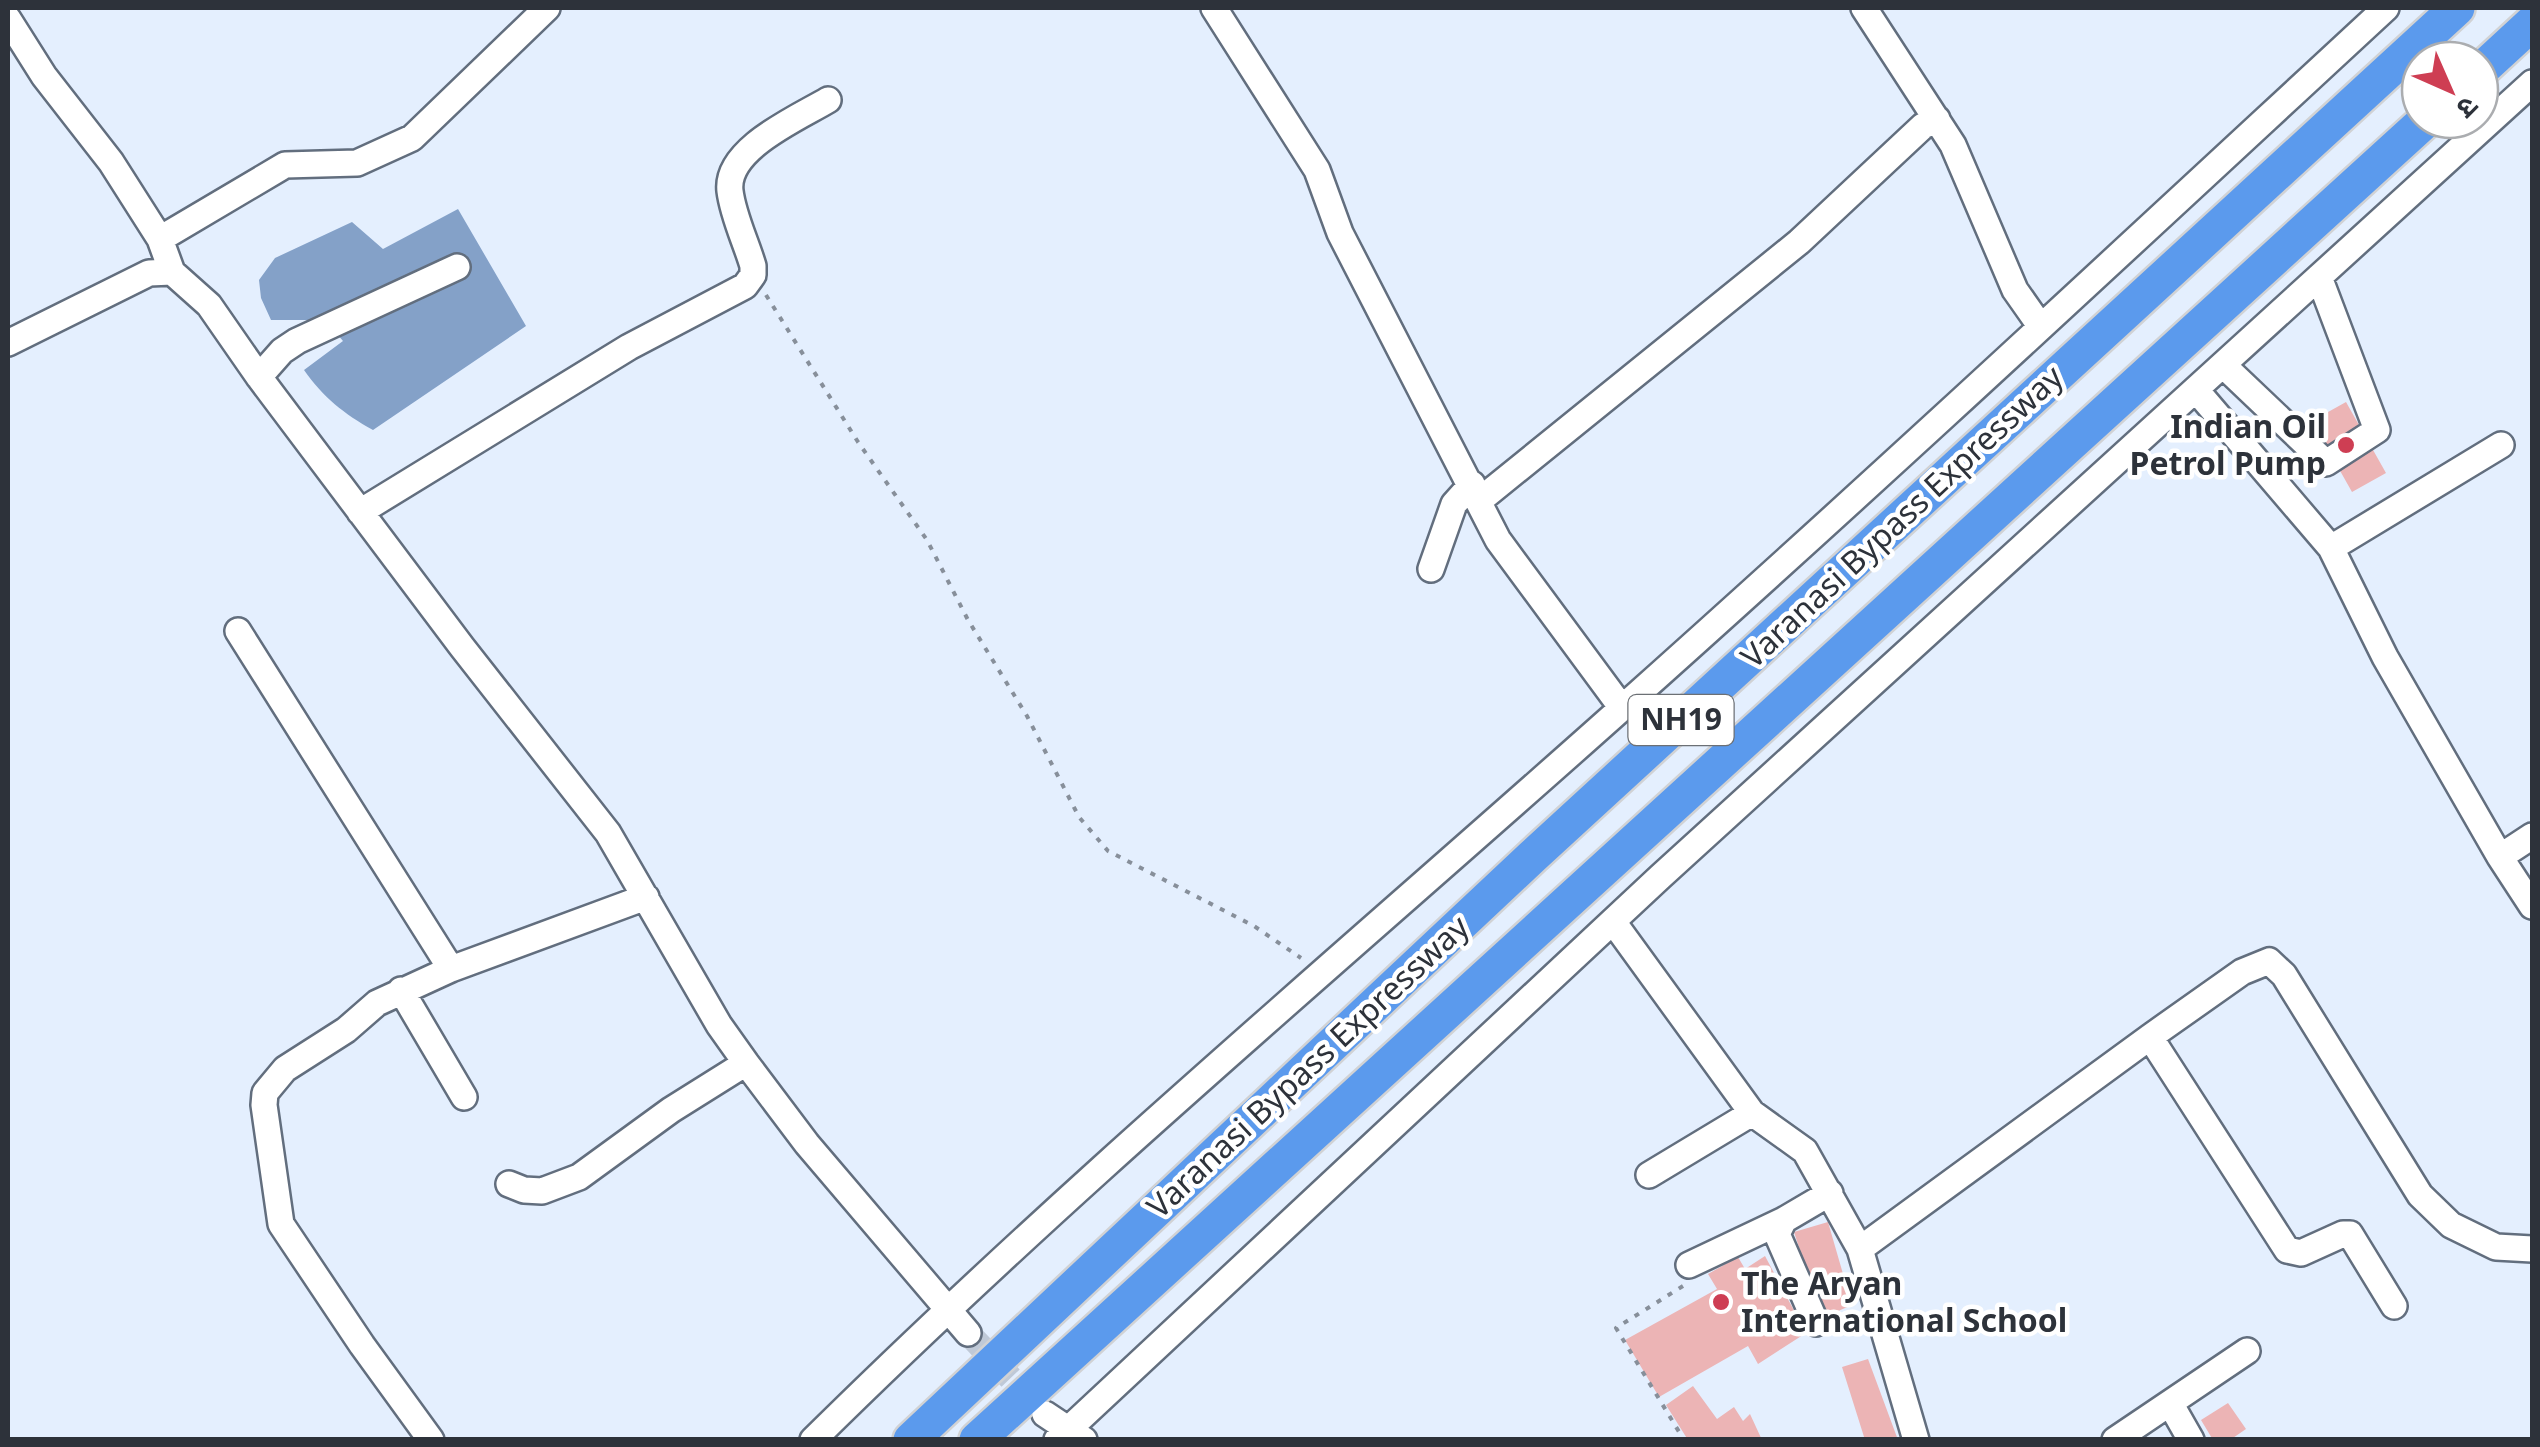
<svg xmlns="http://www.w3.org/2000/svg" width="2540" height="1447" font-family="'Noto Sans','Noto Sans Devanagari',sans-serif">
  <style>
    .water { fill: #84a1c8 }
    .building { fill: #ecb4b5 }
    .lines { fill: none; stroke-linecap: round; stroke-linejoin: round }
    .minor-tunnel { stroke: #bfc9d7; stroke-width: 25; stroke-dasharray: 25 12; stroke-linecap: butt }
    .minor-casing { stroke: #626e7e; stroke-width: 30 }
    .highway-casing { stroke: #d1d2d4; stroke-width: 40 }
    .path { stroke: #878f9a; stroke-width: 4; stroke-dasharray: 5 8; stroke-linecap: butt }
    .minor { stroke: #fff; stroke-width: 25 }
    .highway { stroke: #5b9aed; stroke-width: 35 }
    .poi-dot { fill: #ce3e53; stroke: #fff; stroke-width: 4 }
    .labels { text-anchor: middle; stroke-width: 9; stroke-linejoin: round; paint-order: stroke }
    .shield { fill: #fff; stroke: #6c7075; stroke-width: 2.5 }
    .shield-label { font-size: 30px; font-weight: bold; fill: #2d323a }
    .poi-label { font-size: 32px; font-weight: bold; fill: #2d323a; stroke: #fff; text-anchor: end }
    .street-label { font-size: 32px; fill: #2d323a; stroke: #fff }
  </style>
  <rect width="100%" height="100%" fill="#e4effe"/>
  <path class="water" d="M458 209 526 326 373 430C344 414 323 397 304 370L343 341 325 320H271L261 298 259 280 275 258 352 222 383 249Z"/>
  <path class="building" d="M2346 402 2386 473 2352 492 2312 421Z
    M1828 1222 1852 1305 1822 1318 1794 1232Z
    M1765 1256 1806 1333 1758 1364 1748 1346 1659 1397 1625 1340 1717 1289 1708 1274 1738 1257 1745 1269Z
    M1868 1359 1898 1440H1865L1842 1367Z
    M1693 1386 1717 1419 1734 1407 1743 1421 1750 1414 1762 1440H1688L1666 1405Z
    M2228 1403 2246 1429 2230 1440H2213L2201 1420Z"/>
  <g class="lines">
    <path class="minor-tunnel" d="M968 1333 1038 1407"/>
    <defs>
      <path id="minor" d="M1214 8 1317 170 1340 233 1498 540 1622 708
        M1864 8 1953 145 2015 290 2041 327
        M8 19 44 76 111 162 160 239
        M172 272 160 239 285 165 357 163 412 138 547 8
        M8 343 149 273 172 272 209 305 259 377 462 647 608 833 719 1025 746 1063 807 1144 968 1333
        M2223 365 2326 463 2377 430 2319 277
        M259 377 282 351 297 341 457 267
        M2196 390 2331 548 2385 657 2500 857 2532 906
        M1480 500 1799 242 1923 126 1937 119
        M360 512 629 347 745 286 753 275V266C746 242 733 216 730 191 725 149 798 118 828 100
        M2331 548 2501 445
        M1431 569 1454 504 1472 484
        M238 631 451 969 646 897
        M2500 857 2532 836
        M1614 923 1752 1113 1805 1151 1860 1249 2150 1037 2242 972 2269 961 2284 975 2420 1195 2451 1225 2496 1247 2532 1249
        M401 990 464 1097
        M2150 1037 2287 1250 2301 1253 2343 1234H2350L2394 1306
        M1649 1175 1752 1113
        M509 1184 524 1190 542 1191 579 1177 671 1110 746 1063
        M1860 1249 1916 1440
        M1689 1265 1784 1220
        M1816 1323 1777 1234 1784 1220 1830 1193
        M2170 1403 2191 1440
        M1045 1414 1084 1440
        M431 1440 362 1345 281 1224 264 1105 265 1093 285 1069 346 1030 377 1003 451 969
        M813 1440C1072 1184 1351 950 1622 708 1880 478 2133 242 2386 8
        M1057 1440 1660 877 2532 83
        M2115 1440 2247 1351"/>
      <path id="highway" d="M2480 71 2532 23
        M911 1440 1533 856 2457 8
        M977 1440 2426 120"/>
    </defs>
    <use href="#minor" class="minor-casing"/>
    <use href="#highway" class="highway-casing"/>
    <path class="path" d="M766 295 858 442 927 540 968 620 1027 716 1079 817 1108 851 1254 926 1301 958
      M1683 1286 1616 1328 1684 1440"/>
    <use href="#minor" class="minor"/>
    <use href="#highway" class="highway"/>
  </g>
  <g class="poi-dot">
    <circle cx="2346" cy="445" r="10"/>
    <circle cx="1721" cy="1302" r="10"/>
  </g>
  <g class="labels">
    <rect class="shield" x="1628.5" y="695" width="105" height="50" rx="8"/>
    <g class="shield-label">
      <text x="1681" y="730">NH19</text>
    </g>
    <g class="poi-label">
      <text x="2326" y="438">Indian Oil<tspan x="2326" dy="37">Petrol Pump</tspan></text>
      <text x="1741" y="1295" text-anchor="start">The Aryan<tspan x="1741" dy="37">International School</tspan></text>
    </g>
    <g class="street-label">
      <text transform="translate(1902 517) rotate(-43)" y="11">Varanasi Bypass Expressway</text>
      <text transform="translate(1308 1067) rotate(-43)" y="11">Varanasi Bypass Expressway</text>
    </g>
  </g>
  <rect width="2540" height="1447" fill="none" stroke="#2d323a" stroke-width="20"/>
  <g transform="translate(2450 90) rotate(135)"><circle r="48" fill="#ffffff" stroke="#abadb0" stroke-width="2.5"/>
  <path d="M0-8L18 38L0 25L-18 38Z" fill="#ce3e53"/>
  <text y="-15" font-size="28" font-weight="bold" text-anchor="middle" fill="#2d323a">उ</text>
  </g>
</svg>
